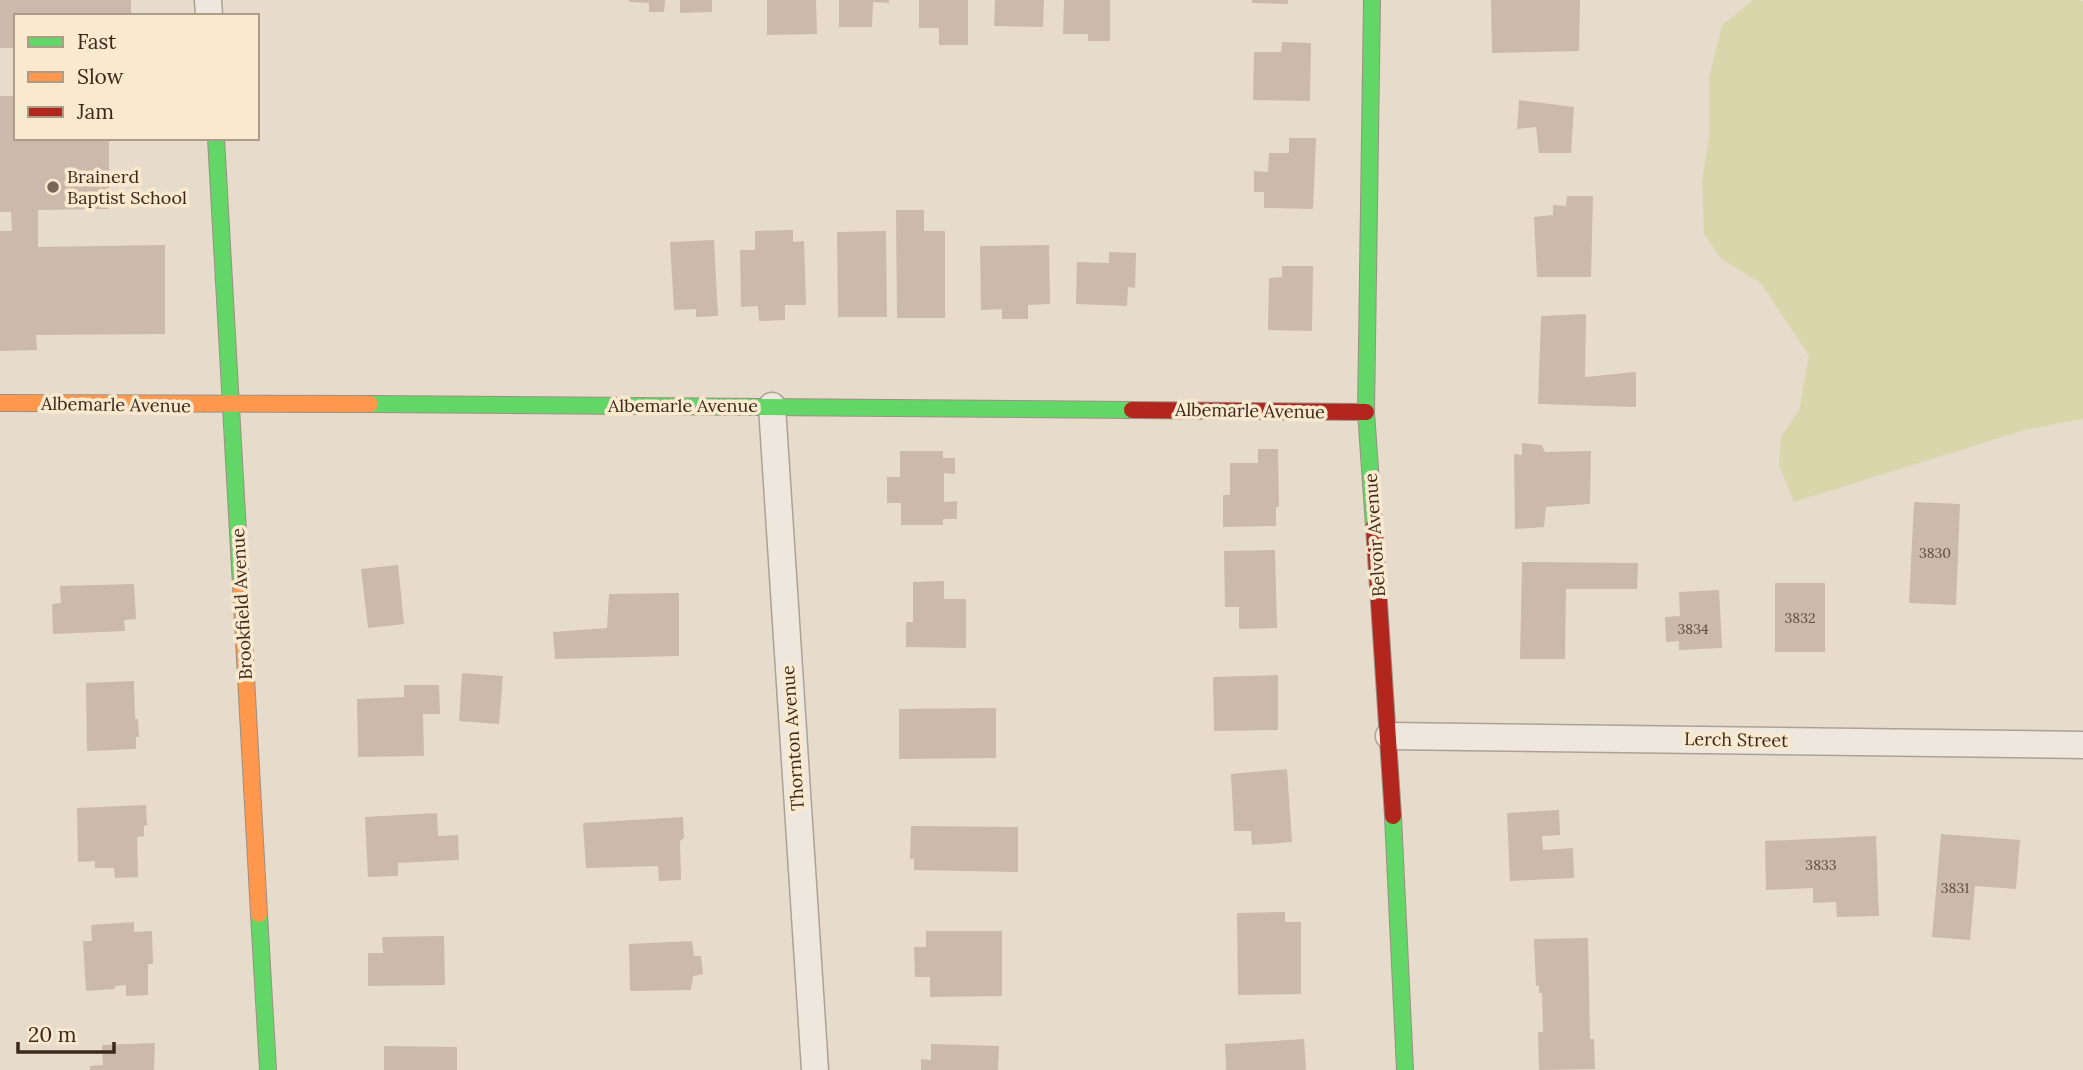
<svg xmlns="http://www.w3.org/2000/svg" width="2083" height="1070" font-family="Lora,serif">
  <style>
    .green { fill: #dad6ab }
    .building { fill: #cbb9ab }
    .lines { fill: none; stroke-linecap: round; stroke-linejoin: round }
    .street-casing { stroke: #aca194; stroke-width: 29 }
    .fast-casing { stroke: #9b9084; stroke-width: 18 }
    .slow-casing { stroke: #9b9084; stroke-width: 18 }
    .jam-casing { stroke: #9b9084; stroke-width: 18 }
    .street { stroke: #eee7dd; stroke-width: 26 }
    .fast { stroke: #63d668; stroke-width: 16 }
    .slow { stroke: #ff974d; stroke-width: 16 }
    .jam { stroke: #b3261e; stroke-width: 16 }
    .poi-dot { fill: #776759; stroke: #f9e9cf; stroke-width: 2.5 }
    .labels { text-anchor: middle; stroke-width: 7; stroke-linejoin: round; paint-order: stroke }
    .number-label { font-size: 14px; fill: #5f4c3f }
    .poi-label { font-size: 18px; fill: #3b281b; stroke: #f9e9cf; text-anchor: start }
    .street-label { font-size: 18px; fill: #3b281b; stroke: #f9e9cf }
  </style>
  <rect width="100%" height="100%" fill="#e7dccb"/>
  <path class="green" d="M1753 0H2080L2083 2V419L2028 429 1794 502 1779 466 1781 437 1799 410 1809 356 1761 283 1721 259 1704 234 1702 181 1709 138V78L1722 25Z"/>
  <path class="building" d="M0 0H131V16H16V48H0Z
    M629 0H665L664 12H649V3L629 2Z
    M680 0H712V12L680 13Z
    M767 0H816L817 34 767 35Z
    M839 0H889V3L873 2 872 27H839Z
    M919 0H968V45H939V28H919Z
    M995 0H1044L1043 27 994 26Z
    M1064 0H1110V41H1088V34H1063Z
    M1252 0H1288V4L1252 3Z
    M1491 0H1580L1579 51 1492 53Z
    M1282 42 1311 43 1310 101 1253 100 1254 52H1281Z
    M0 96H16V138H109V209L38 210V247L165 245V334L36 335 37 350 0 351V231H12L11 212H0Z
    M1519 100 1574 107 1571 153H1539L1536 127 1517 129Z
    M1289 138H1316L1313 209 1264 208V192H1254V171L1268 172 1269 153H1289Z
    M1567 196H1593L1591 277H1537L1534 217 1553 215V205L1566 206Z
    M896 210H924V231H945V318H897Z
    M793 230V242L804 241 806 305H785V320L759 321 758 306 741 307 740 250H755V231Z
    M886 231 887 317H838L837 232Z
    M714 240 718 316 696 317V309L674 310 670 242Z
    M1049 245 1050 304 1028 305V319H1002V309L981 310 980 246Z
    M1109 252 1136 253 1135 288 1128 287 1127 306 1076 304 1077 262 1109 263Z
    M1282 266H1313L1312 331 1268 330 1269 278 1282 277Z
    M1586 314 1585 377 1636 372V407L1538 404 1541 316Z
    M1522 443 1542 445 1545 452 1591 451 1590 504 1546 507 1544 527 1515 529 1514 454 1522 455Z
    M1258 449H1278L1279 507H1276V526L1223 527V495H1230V463H1258Z
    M900 451H943V458H955V474L944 473V502L957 501V519H943V525H901V503H887V477H900Z
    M1914 502 1960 504 1956 605 1909 603Z
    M1275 550 1277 628 1239 629V607H1225L1224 551Z
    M1522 562 1638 563 1637 589H1566L1565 659H1520Z
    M398 565 404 624 368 628 361 569Z
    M944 581V599H966V648L906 647V622H913V582Z
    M1775 583H1825V652H1775Z
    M134 584 136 619 124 620 125 631 53 634 52 604 61 603 60 586Z
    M1719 590 1722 648 1679 650V641L1666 642 1665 617 1680 616 1679 592Z
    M679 593V656L555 659 553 632 607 628 609 594Z
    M462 673 503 676 499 724 459 721Z
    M1278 675V730L1214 731 1213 677Z
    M134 681 135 719H138L139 737H136V749L87 751 86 683Z
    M404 685H439L440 714H423L424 756 358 757 357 699 404 697Z
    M996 708V758L899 759V709Z
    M1287 769 1292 842 1252 845 1251 831H1234L1231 774Z
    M146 805 147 826 144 825V836L137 837 138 877 115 878 114 868H95V861L78 862 77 808Z
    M1559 810 1560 835 1542 836 1543 850 1573 848 1574 878 1510 881 1507 813Z
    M437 813 438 836 458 835 459 860 398 863V876L368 877 365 817Z
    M683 817 684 838 680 841 681 880 659 881 658 866 586 868 583 823Z
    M911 826 1018 827V872L914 870V859H910Z
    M1941 834 2020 840 2016 889 1975 886 1970 940 1932 937Z
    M1876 836 1879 916 1837 917 1836 902 1813 903V888L1766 890 1765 841Z
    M1285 912V922H1301V994L1238 995 1237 913Z
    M134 922V932L152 931 153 964H148V995L126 996V985L115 986V989L86 991 83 941H92L91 925Z
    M926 931H1002V996L930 997V977H915L914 947H926Z
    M444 936 445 985 368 986V953H383L382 937Z
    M1588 938 1590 1039H1594L1595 1069 1539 1070 1538 1032H1543L1542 993H1539V985L1536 986 1534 939Z
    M692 941 694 956H701L703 974 693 976 691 990 630 991 629 944Z
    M1304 1039 1306 1070H1226L1225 1044Z
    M155 1043 154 1070H90V1066L103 1065 102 1045Z
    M931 1044 999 1046 998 1070H921V1059L931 1060Z
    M384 1046 457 1047V1070H384Z"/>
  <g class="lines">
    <defs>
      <path id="street" d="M208 0 209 16
        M772 406 815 1070
        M1389 736 2083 745"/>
      <path id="fast" d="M1372 0 1366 412 1374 526
        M216 138 241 586
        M370 404 1132 410
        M1393 816 1405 1070
        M259 914 268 1070"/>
      <path id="slow" d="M0 403 370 404
        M241 586 259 914"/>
      <path id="jam" d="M1132 410 1366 412
        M1374 526 1393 816"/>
    </defs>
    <use href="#street" class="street-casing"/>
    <use href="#fast" class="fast-casing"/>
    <use href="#slow" class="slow-casing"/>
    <use href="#jam" class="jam-casing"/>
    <use href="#street" class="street"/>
    <use href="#fast" class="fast"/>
    <use href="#slow" class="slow"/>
    <use href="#jam" class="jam"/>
  </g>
  <circle class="poi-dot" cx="53" cy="187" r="7"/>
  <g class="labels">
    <g class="number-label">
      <text x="1935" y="558">3830</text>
      <text x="1800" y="623">3832</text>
      <text x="1693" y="634">3834</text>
      <text x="1821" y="870">3833</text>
      <text x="1955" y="893">3831</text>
    </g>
    <g class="poi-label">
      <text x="67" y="183">Brainerd<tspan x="67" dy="21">Baptist School</tspan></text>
    </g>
    <g class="street-label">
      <text transform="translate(116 405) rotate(1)" y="6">Albemarle Avenue</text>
      <text x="683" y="412">Albemarle Avenue</text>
      <text transform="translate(1250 411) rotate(1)" y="6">Albemarle Avenue</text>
      <text transform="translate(1375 535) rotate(-94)" y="6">Belvoir Avenue</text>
      <text transform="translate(242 604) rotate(-93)" y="6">Brookfield Avenue</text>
      <text transform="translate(793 738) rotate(-94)" y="6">Thornton Avenue</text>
      <text transform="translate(1736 740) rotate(1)" y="6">Lerch Street</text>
    </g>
  </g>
  <rect x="14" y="14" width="245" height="126" fill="#f9e9cf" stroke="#ad9c87" stroke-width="2"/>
  <rect x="28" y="37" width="35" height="10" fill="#63d668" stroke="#ad9c87" stroke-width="2"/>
  <text x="77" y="49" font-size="21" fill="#3b281b">Fast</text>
  <rect x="28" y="72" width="35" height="10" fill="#ff974d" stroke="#ad9c87" stroke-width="2"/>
  <text x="77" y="84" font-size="21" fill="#3b281b">Slow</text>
  <rect x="28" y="107" width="35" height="10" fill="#b3261e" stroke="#ad9c87" stroke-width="2"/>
  <text x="77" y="119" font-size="21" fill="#3b281b">Jam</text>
  <path d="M18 1042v10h96v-10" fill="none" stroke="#3b281b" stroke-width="3.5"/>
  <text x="28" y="1042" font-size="21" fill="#3b281b" stroke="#f9e9cf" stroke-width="5" paint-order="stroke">20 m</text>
</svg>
